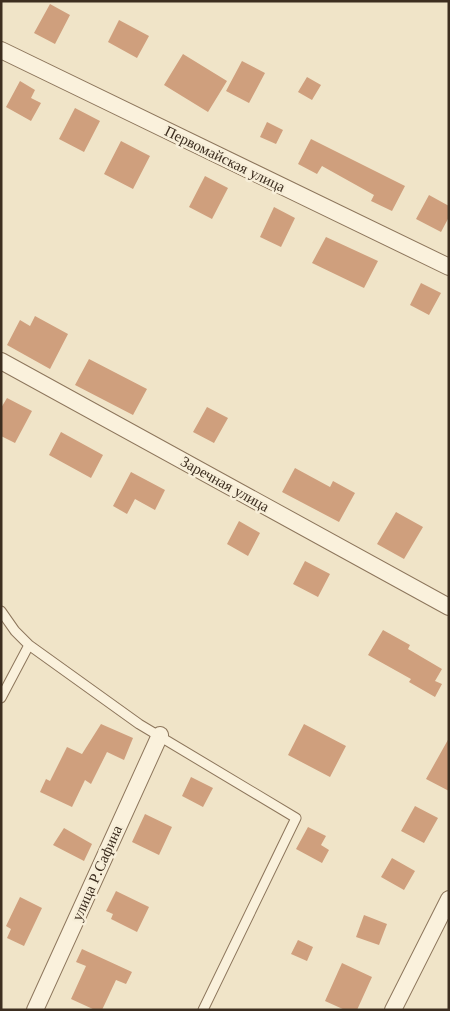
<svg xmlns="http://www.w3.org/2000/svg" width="450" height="1011" font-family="'Libre Baskerville',serif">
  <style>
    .building { fill: #cf9f7d }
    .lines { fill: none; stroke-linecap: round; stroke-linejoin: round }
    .lane-casing { stroke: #8d765c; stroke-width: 11 }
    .street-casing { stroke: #8d765c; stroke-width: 18 }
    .lane { stroke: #faf1dc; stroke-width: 9 }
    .street { stroke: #faf1dc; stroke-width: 16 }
    .labels { text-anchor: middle; stroke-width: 5; stroke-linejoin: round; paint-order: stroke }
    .street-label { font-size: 15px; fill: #3d2e20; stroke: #f7eed8 }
  </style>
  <rect width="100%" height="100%" fill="#f0e4c8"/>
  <path class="building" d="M50 4 70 15 55 44 34 33Z
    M119 20 149 36 137 58 108 42Z
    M183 54 227 81 208 112 164 85Z
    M242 61 265 73 249 103 226 91Z
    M307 77 321 85 312 100 298 92Z
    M20 81 35 90 31 98 41 103 31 121 6 107Z
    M75 108 100 121 84 152 59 139Z
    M267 122 283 130 276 144 260 137Z
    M311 139 405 186 392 211 371 201 374 195 322 166 317 174 298 164Z
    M121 141 150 156 133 189 104 174Z
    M205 176 228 188 212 219 189 207Z
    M429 195 449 206V217L441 232 416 219Z
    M274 207 295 218 281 247 260 237Z
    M326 237 378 261 364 288 312 263Z
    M421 283 441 293 429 315 410 305Z
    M35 316 68 334 50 369 7 345 20 320 30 326Z
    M89 359 147 389 133 415 75 385Z
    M7 398 32 411 15 443 1 436V408Z
    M207 407 228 418 214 443 193 432Z
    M61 432 103 455 91 478 49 455Z
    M295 468 330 487 333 481 355 493 339 522 282 492Z
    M131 472 165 490 155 510 135 499 127 514 113 506Z
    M396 512 423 527 404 559 377 544Z
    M239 521 260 533 248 556 227 544Z
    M305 561 330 574 318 597 293 584Z
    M383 630 410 645 408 649 442 669 435 681 442 684 435 697 409 682 411 679 368 655Z
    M101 724 133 738 124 760 107 752 91 784 85 780 72 807 40 792 46 779 50 781 67 747 82 754Z
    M304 724 346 746 330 777 288 755Z
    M449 738V791L426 779Z
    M191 777 213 788 203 807 182 796Z
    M415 806 438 818 424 843 401 831Z
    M145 814 172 827 159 855 132 842Z
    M308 827 326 836 321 845 329 850 322 863 296 849Z
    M64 828 92 844 84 861 53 845Z
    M392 858 415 871 404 890 381 877Z
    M116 891 149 907 137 932 111 919 113 914 106 911Z
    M20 897 42 908 24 946 7 938 11 929 6 926Z
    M364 915 387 924 379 945 356 937Z
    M298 940 313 947 307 961 291 954Z
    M82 949 132 972 126 984 116 980 102 1010H95L71 999 86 966 76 962Z
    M342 963 372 977 357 1010H345L325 1001Z"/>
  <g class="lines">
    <defs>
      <path id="lane" d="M1 611 15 631 29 645 139 724 296 818 203 1010
        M1 698 29 645"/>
      <path id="street" d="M1 50 449 267
        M1 361 449 607
        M35 1010 160 735
        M393 1010 449 899"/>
    </defs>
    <use href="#lane" class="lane-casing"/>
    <use href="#street" class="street-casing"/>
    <use href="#lane" class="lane"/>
    <use href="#street" class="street"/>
  </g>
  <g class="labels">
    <g class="street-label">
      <text transform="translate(225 159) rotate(26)" y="5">Первомайская улица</text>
      <text transform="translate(225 484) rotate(29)" y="5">Заречная улица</text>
      <text transform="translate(97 873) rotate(-66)" y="5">улица Р.Сафина</text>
    </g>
  </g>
  <rect width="450" height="1011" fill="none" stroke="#3d2e20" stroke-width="5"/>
</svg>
